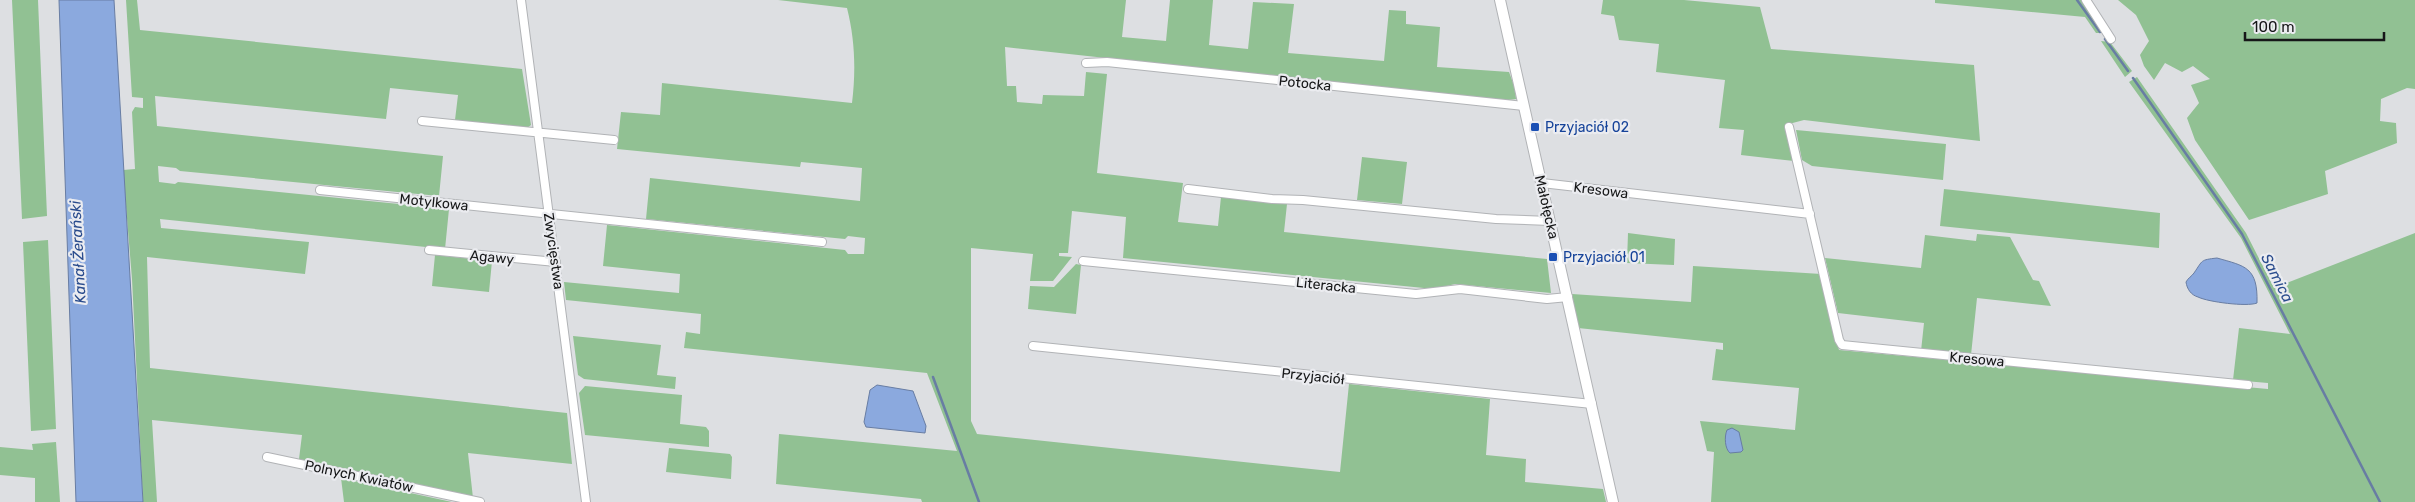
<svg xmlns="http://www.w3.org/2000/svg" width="2415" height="502" font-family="Rubik,sans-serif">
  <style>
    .green { fill: #91c193 }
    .water { fill: #8ba9de; stroke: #687da3 }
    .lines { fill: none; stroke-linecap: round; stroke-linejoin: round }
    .stream { stroke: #687da3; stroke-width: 2.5 }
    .street-casing { stroke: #b1b3b6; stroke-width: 10 }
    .secondary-casing { stroke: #b1b3b6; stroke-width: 12 }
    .street { stroke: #fff; stroke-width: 8 }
    .secondary { stroke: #fff; stroke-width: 10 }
    .transit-dot { fill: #1a4fb4; stroke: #ebecf0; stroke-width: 2 }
    .labels { text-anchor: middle; stroke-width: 4.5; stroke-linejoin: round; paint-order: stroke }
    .street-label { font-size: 14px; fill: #161718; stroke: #ebecf0 }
    .transit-label { font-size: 14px; fill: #164399; stroke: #ebecf0; text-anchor: start }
    .water-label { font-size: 15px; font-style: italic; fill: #2a4c8d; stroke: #ebecf0 }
  </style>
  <rect width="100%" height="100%" fill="#dddfe2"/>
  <path class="green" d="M12 0H38L47 216 22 219Z
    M126 0H137L140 30 522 69 531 125 527 128 455 120 458 95 390 88 386 119 155 96 157 126 443 156 439 196 180 171 176 168 158 166 159 182 175 184 178 182 449 209 445 249 160 219 161 228 309 242 305 274 147 257 150 368 567 413 572 464 468 453 473 498 299 459 302 435 152 420 157 502H143L132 279 123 170 135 169 132 112 135 107 143 108V98L132 97Z
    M778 0H1126L1122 37 1166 41 1170 0H1213L1209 45 1248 49 1253 2 1294 4 1288 53 1384 61 1389 10 1406 11V24L1440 27 1437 67 1509 72 1515 88 1516 99 1501 101 1005 47 1007 86H1016L1017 102 1042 104 1043 95 1084 96 1086 72 1107 74 1097 173 1183 183 1178 222 1218 226 1221 197 1287 204 1284 232 1547 259 1551 293 1455 284 1434 289 1123 258 1126 217 1072 211 1068 253H1059V256L1072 257 1053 281H1030L1033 254 971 248V421L977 434 1340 472 1349 384 1490 399 1486 455 1526 459 1525 482 1603 489 1606 502H922L921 499 776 484 779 434 957 451 927 373 684 348 686 332 700 334 701 314 566 300 564 282 679 293 680 274 603 266 607 225 845 250 848 254H864L865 238 848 236 845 239 646 219 650 178 860 201 862 168 801 162 800 167 617 149 621 112 660 115 662 83 852 103C856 70 855 40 847 8Z
    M1603 0H1684L1760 7 1771 49 1974 65 1980 141 1804 120 1785 125 1794 161 1741 155 1744 130 1719 128 1725 80 1656 72 1659 44 1619 40 1614 16 1601 14Z
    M1935 0H2083L2104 33H2096L2085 17 1935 3Z
    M2118 0H2415V89L2407 88 2381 99 2380 121 2396 123 2397 143 2325 171 2328 194 2249 220 2195 140 2187 118 2199 103 2191 85 2210 79 2193 66 2182 72 2165 63 2154 80 2144 66 2140 55 2149 41 2136 15Z
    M2101 41 2110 42 2132 71 2125 77Z
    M2137 77 2246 233 2274 288 2415 233V502H1711L1714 452 1707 451 1700 421 1795 430 1799 388 1712 380 1716 349 1723 350V343L1578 328 1572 294 1691 302 1693 266 1821 274 1839 350 2268 389V383L2233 380 2239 328 2290 334 2241 238 2129 82Z
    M1796 130 1946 144 1943 180 1812 166 1802 160Z
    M1362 157 1407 162 1402 204 1357 200Z
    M1944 189 2160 213 2159 248 1940 226Z
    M1628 233 1675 239 1674 265 1627 263Z
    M1977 234 2010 237 2033 280 2039 281 2051 306 1977 298 1971 355 1921 351 1924 323 1838 313 1825 258 1921 268 1925 235 1976 241Z
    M48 240 56 429 31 431 23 242Z
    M435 255 492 261 489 292 432 286Z
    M1076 264 1081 265 1076 314 1028 309 1030 286 1054 287Z
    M573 336 661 345 657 375 676 377 675 389 584 379 578 375Z
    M585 386 682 395 680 424 706 427 709 431V447L585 435 579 393Z
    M56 442 60 502H35V478L0 475V447L33 450 32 444Z
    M669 448 730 454 732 457 731 479 666 472Z
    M341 478 452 502H344Z"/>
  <path class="water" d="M59 0H114L143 502H76Z
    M2217 258C2245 266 2258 267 2257 303 2247 307 2208 302 2198 297 2191 295 2187 289 2186 282 2188 278 2192 276 2194 273 2203 260 2200 260 2217 258Z
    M877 385 913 391 926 426 925 433 866 427 864 422 870 390Z
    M1732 428 1739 432 1743 450 1741 452 1730 453C1725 449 1724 437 1727 430Z"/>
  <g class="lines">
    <path class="stream" d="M2077 0 2100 32
      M2105 39 2128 71
      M2133 78 2242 234 2380 502
      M933 377 979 502"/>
    <defs>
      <path id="street" d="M521 0 586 502
        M2086 0 2111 39
        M1086 63 1107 62 1524 106
        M422 121 614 140
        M1789 127 1839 340 1842 345 2248 385
        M1542 183 1810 214
        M1188 189 1272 199 1303 200 1496 219 1550 221
        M320 190 822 242
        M429 250 556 262
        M1083 261 1416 294 1460 289 1547 299 1568 297
        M1033 346 1592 404
        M267 457 480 502"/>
      <path id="secondary" d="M1500 0 1613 502"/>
    </defs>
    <use href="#street" class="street-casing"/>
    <use href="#secondary" class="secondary-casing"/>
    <use href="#street" class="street"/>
    <use href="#secondary" class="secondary"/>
  </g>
  <g class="transit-dot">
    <rect x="1530" y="122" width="10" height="10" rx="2.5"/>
    <rect x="1548" y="252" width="10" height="10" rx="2.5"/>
  </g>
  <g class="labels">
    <g class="street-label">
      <text transform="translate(1305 83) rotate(6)" y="5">Potocka</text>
      <text transform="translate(1601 190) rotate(7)" y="5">Kresowa</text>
      <text transform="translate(434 202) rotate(6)" y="5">Motylkowa</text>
      <text transform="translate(1547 207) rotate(77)" y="5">Małołęcka</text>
      <text transform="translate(554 251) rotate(82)" y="5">Zwycięstwa</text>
      <text transform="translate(492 257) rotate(6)" y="5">Agawy</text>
      <text transform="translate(1326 285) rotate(6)" y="5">Literacka</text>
      <text transform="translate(1977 359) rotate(5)" y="5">Kresowa</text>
      <text transform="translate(1313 376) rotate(6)" y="5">Przyjaciół</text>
      <text transform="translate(359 476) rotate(12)" y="5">Polnych Kwiatów</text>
    </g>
    <g class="transit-label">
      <text x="1545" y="132">Przyjaciół 02</text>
      <text x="1563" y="262">Przyjaciół 01</text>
    </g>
    <g class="water-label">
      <text transform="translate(78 252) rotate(-93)" y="5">Kanał Żerański</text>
      <text transform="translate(2277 278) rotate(63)" y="5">Samica</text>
    </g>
  </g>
  <path d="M2245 32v8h139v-8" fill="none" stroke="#161718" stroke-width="2.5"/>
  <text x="2252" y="32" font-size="15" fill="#161718" stroke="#ebecf0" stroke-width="4" paint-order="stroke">100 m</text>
</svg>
